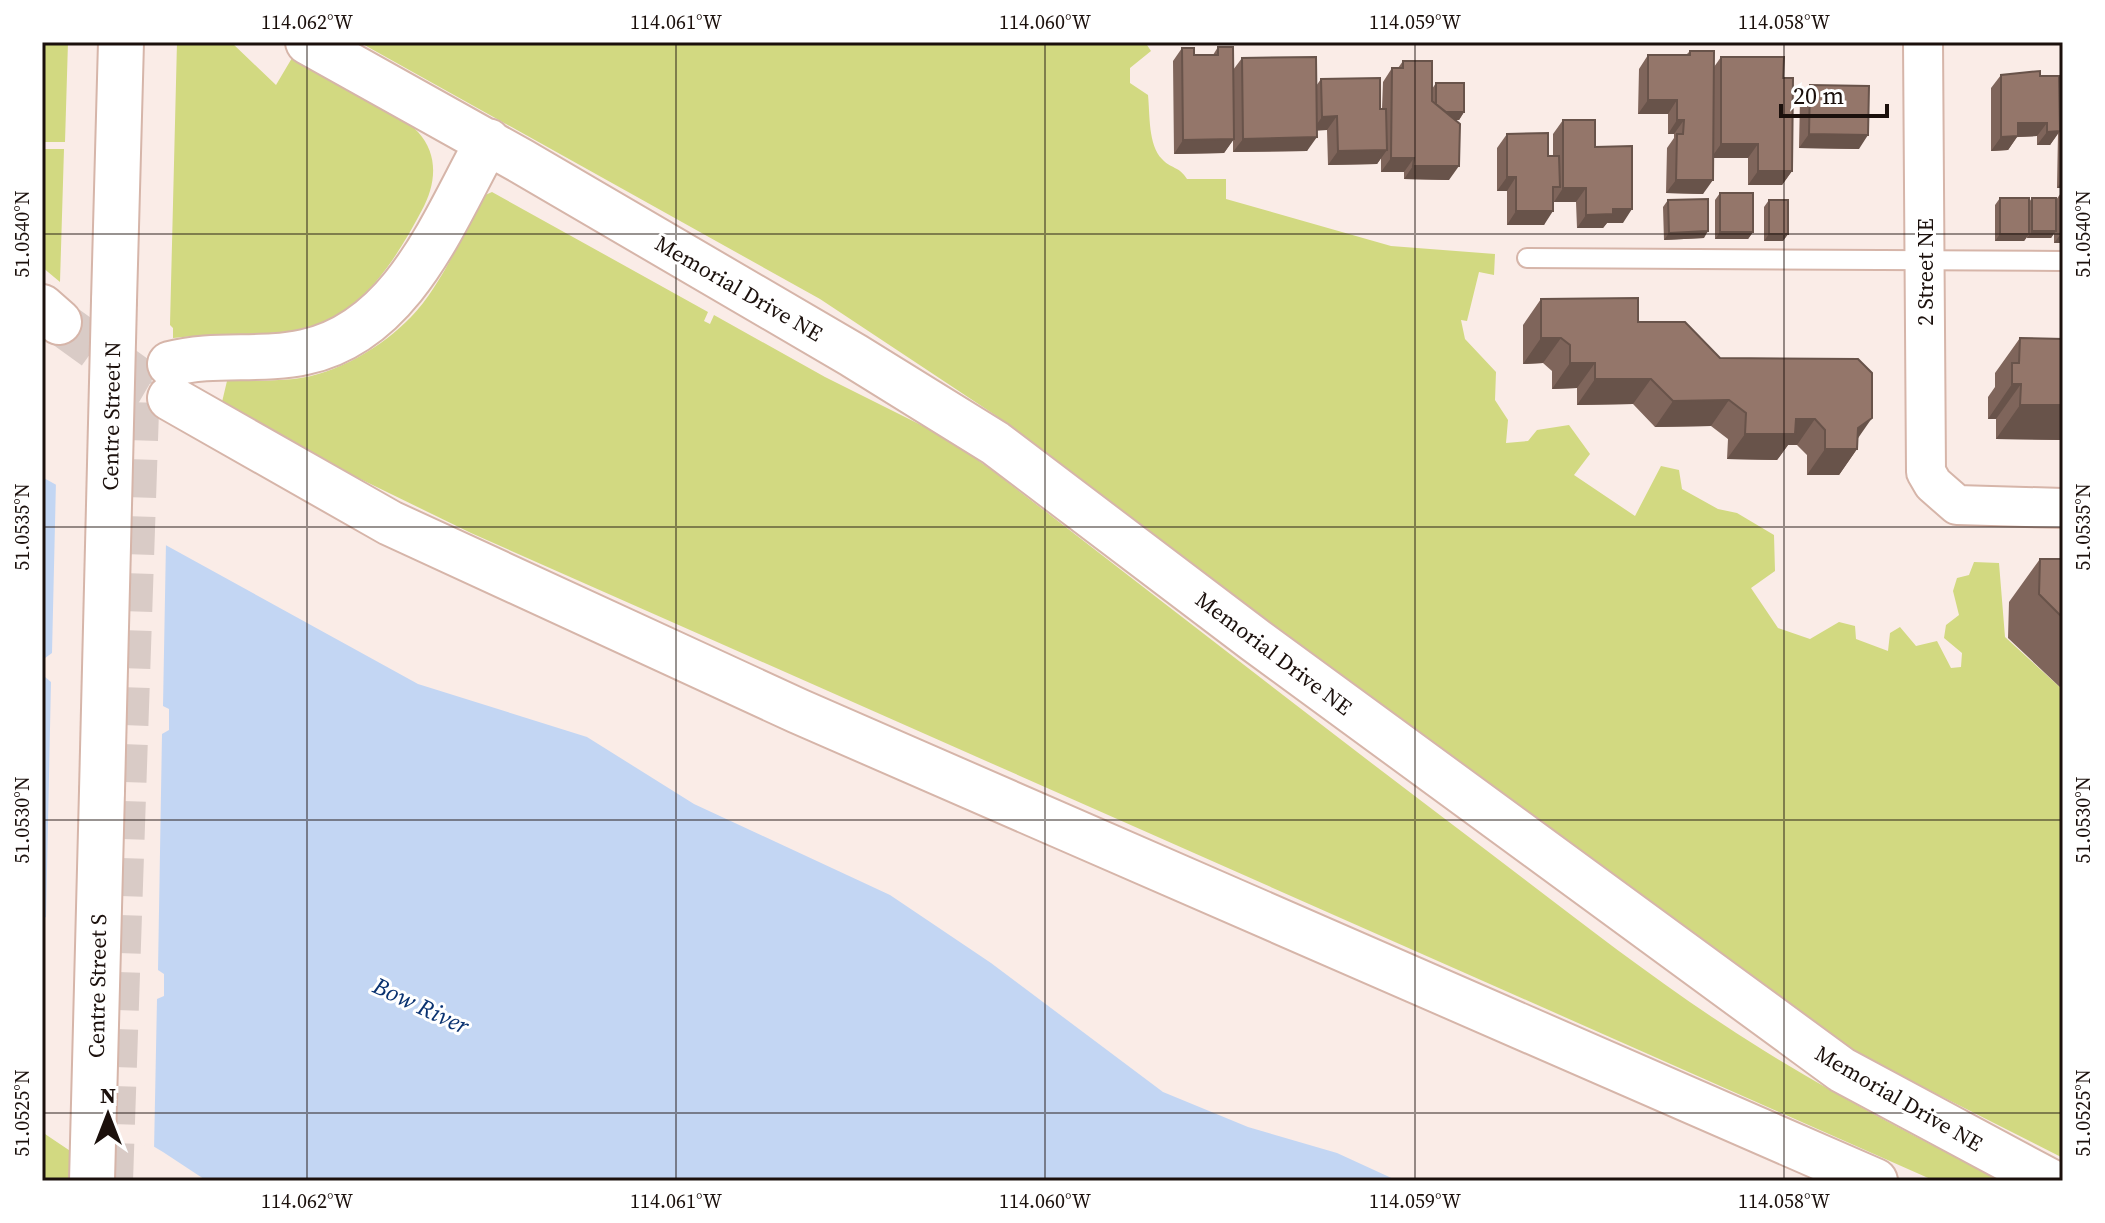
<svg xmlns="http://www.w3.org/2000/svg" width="2105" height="1223" font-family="'Source Serif 4',serif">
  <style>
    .green { fill: #d2d981 }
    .water { fill: #c3d6f3 }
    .pier { fill: #faece7 }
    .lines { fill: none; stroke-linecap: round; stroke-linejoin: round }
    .street-tunnel { stroke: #d9cbc6; stroke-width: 38; stroke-dasharray: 38 19; stroke-linecap: butt }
    .secondary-tunnel { stroke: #d9cbc6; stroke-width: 44; stroke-dasharray: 44 22; stroke-linecap: butt }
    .lane-casing { stroke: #d6b5a9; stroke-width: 22 }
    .street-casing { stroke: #d6b5a9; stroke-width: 42 }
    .secondary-casing { stroke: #d6b5a9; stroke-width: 48 }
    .lane { stroke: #fff; stroke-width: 18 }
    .street { stroke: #fff; stroke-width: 38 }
    .secondary { stroke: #fff; stroke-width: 44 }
    .secondary-bridge-casing { stroke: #d6b5a9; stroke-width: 48; stroke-linecap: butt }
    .secondary-bridge { stroke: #fff; stroke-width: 44 }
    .wall { fill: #7f655b }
    .shaded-wall { fill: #68534a }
    .building { fill: #94766a; stroke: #68534a; stroke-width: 2 }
    .ticks { fill: none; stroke: #1b100c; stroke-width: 2; stroke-opacity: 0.45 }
    .labels { text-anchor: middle; stroke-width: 6; stroke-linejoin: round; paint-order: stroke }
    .street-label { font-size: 22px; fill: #1b100c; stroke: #fff }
    .water-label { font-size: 24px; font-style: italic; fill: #0a3270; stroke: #fff }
    .neatline { fill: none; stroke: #1b100c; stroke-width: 3 }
    .ticks-label { font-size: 20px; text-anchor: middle; fill: #1b100c }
  </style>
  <rect width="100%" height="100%" fill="#faece7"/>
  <path class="green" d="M42 42H68L65 142H42Z
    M177 42H231L276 85 292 58C320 74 349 90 377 106 391 113 407 120 418 132 439 155 436 184 422 210 391 268 355 326 282 332 246 336 210 334 173 338V328L170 325Z
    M359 42H1145L1151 51 1130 68V83L1148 95C1150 114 1148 145 1162 159 1171 169 1179 166 1187 179H1226V199L1391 246 1495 254 1494 275 1479 272 1467 321 1461 320 1465 339 1496 372 1495 400 1508 420 1506 443 1528 441 1537 430 1569 425 1590 454 1574 475 1635 516 1661 466 1679 470 1682 489 1718 509 1737 513 1774 535 1775 571 1751 588 1778 628 1810 639 1839 622 1855 626 1856 639 1888 651 1890 633 1900 627 1916 646 1937 641 1951 668 1961 667 1962 653 1944 638 1946 625 1959 615 1953 591 1957 578 1969 575 1974 562 1999 563 2005 637 2063 690V1158L1907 1079 1839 1042 1621 893 995 415 820 299Z
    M42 149H64L60 282 42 267Z
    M492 192 708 312 704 321 710 324 714 315 825 377 947 438 993 471C1157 597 1320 725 1486 850 1576 918 1666 990 1763 1050 1840 1098 1921 1140 2003 1181H1935L471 533 311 455 222 402 227 381C249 381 272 381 294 379 337 374 382 347 411 317 441 286 463 234 483 196Z
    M42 1132 115 1181H42Z"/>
  <path class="water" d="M42 477 418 684 587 737 694 804 890 895 991 963 1163 1092 1248 1127 1337 1153 1398 1181H207L163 1152 42 1080Z"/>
  <path class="pier" d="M56 481 166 542 163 706 169 709V730L162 734 158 970 164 974V996L157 999 154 1151 42 1085 45 946 42 945V919L46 917 51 682 45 677V658L52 653Z"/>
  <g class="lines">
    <path class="street-tunnel" d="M114 1181 141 381"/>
    <path class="secondary-tunnel" d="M59 322 141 381 170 398"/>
    <defs>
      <path id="lane" d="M1527 258 2063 261"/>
      <path id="street" d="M1923 42 1926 472 1933 484 1957 505 2063 508"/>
      <path id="secondary" d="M308 42 521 161 853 355 995 443 1255 640 1842 1070 2049 1181
        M114 301 121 42
        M42 307 59 322
        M170 364C214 352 261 362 305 352 403 331 444 220 488 141
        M170 398 390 523 798 711 1875 1181
        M92 1181 102 791"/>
    </defs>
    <use href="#lane" class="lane-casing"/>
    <use href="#street" class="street-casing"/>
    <use href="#secondary" class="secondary-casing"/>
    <use href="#lane" class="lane"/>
    <use href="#street" class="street"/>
    <use href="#secondary" class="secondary"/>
    <defs>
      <path id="secondary-bridge" d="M102 791 114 301"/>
    </defs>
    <use href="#secondary-bridge" class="secondary-bridge-casing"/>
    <use href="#secondary-bridge" class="secondary-bridge"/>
  </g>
  <path class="wall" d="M1218 47 1233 70 1242 58 1316 86 1321 79 1380 109H1382L1383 82 1392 68H1398L1403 61 1432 89 1436 83 1464 112 1459 120H1454L1449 180 1404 179V172H1381V158L1377 164 1328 165 1327 130H1317L1307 151 1233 152V140L1224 153 1174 154 1173 61 1182 48 1194 55H1213Z
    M1690 51 1714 67 1721 57 1783 78 1792 171 1782 185H1748V158H1713L1703 194 1666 193 1667 148 1674 138V134H1668V114H1638L1639 69 1648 55H1686Z
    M2001 75 2040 76 2059 81 2063 76V188H2057L2058 133 2050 145H2037V136L2017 137 2008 150 1991 151V88Z
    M1810 85 1859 149 1799 148 1800 98Z
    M1563 120 1595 147 1623 223H1607L1603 228H1577L1576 202H1554L1544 225H1507V191H1497V148L1507 134 1548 156H1553V134Z
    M2063 190V243H2054V233L2051 238H2027V237L2024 241H1995V205L2000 198 2029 202 2032 198 2056 200Z
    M1720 193 1753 232 1748 239H1715V200Z
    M1668 200 1704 238 1664 240 1663 207Z
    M1769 200 1788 234 1783 241H1764V207Z
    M1541 299 1638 322 1720 358 1858 439 1857 449 1839 475H1807V455L1797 445H1788L1777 460 1727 459 1728 439 1711 426 1655 427 1633 404 1577 405V388L1552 389V371L1543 363 1523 364V325Z
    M2020 338 2063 339V440L1996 439V419H1988V397L1995 387V373Z
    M2040 559H2063V690L2008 638 2009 602Z"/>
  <path class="shaded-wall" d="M1648 100H1677L1668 114H1638Z
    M1435 112H1464L1459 120H1431Z
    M1337 116 1327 130 1312 131 1322 117Z
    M1677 120H1684L1674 134H1668Z
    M2018 123H2047L2037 136 2017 137 2008 150 1991 151 2001 137Z
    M2060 131 2050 145H2037L2047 132Z
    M1809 134 1868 135 1859 149 1799 148Z
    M1317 137 1307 151 1233 152 1243 139Z
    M1234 139 1224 153 1174 154 1183 140Z
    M1721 144H1758L1748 158H1711Z
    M1387 150 1377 164 1328 165 1338 151Z
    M1391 158H1414L1404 172H1381Z
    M1413 166H1459L1449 180 1404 179Z
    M1758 171H1792L1782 185H1748Z
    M1507 177H1516L1507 191H1497Z
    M1676 180H1713L1703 194 1666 193Z
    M2063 180V188H2057Z
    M1563 188H1586L1576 202H1554Z
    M1613 209H1632L1623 223H1607L1603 228H1577L1586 215Z
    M1516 211H1553L1544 225H1507Z
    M1708 231 1704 238 1664 240 1669 233Z
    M2032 231H2056L2051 238H2027Z
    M2063 231V243H2054Z
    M1720 232H1753L1748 239H1715Z
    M1769 234H1788L1783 241H1764Z
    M2000 234H2029L2024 241H1995Z
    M1541 338H1561L1543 363 1523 364Z
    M1570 363H1595L1577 388 1552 389Z
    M1595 379H1651L1633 404 1577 405Z
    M2012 384H2021L1996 419H1988Z
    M1729 400 1711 426 1655 427 1673 401Z
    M2020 405H2063V440L1996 439Z
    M1872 418 1854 444 1857 449 1839 475H1807L1825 449Z
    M1796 419H1815L1797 445H1788L1777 460 1727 459 1745 434Z"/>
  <path class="building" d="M1218 47H1233L1234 139 1183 140 1182 48H1194V55H1218Z
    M1690 51H1714L1713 180H1676L1677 134H1683L1684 120H1677V100H1648V55H1690Z
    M1316 57 1317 137 1243 139 1242 58Z
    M1721 57H1784L1783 78H1793L1792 171H1758V144H1721Z
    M1403 61H1432V101L1460 124 1459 166H1413L1414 158H1391L1392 68H1403Z
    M2040 71V76H2059L2060 131 2047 132V123H2018V136L2001 137V75Z
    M1380 78V109H1386L1387 150 1338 151 1337 116 1322 117 1321 79Z
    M1436 83H1464V112H1446L1436 104Z
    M1810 85 1869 86 1868 135 1809 134Z
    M1563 120H1595V147L1632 146V209H1613V214L1586 215V188H1563Z
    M1548 133V156H1559L1560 187H1553V211H1516V177H1507V134Z
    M1720 193H1753V232H1720Z
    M2000 198H2029V234H2000Z
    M2032 198H2056V231H2032Z
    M1708 199V231L1669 233 1668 200Z
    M1769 200H1788V234H1769Z
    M1638 298V322H1685L1720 358 1858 359 1872 373V418L1858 428 1857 449H1825V430L1815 419H1796L1795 434H1745L1746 413 1729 400 1673 401 1651 379H1595V363H1570V345L1561 338H1541V299Z
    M2020 338 2063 339V405H2020L2021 384H2012V363H2019Z
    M2040 559H2063V618L2039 594Z"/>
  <path class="ticks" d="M307 42V1181M676 42V1181M1045 42V1181M1415 42V1181M1784 42V1181M42 234H2063M42 527H2063M42 820H2063M42 1113H2063"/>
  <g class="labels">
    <g class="street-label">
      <text transform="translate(1925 272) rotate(-90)" y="8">2 Street NE</text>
      <text transform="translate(739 288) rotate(30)" y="8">Memorial Drive NE</text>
      <text transform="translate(111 416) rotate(-89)" y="8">Centre Street N</text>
      <text transform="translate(1274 653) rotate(37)" y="8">Memorial Drive NE</text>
      <text transform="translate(97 986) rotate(-89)" y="8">Centre Street S</text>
      <text transform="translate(1899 1098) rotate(30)" y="8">Memorial Drive NE</text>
    </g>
    <g class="water-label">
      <text transform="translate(421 1006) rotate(25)" y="8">Bow River</text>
    </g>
  </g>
  <rect width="2105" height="1223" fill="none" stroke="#ffffff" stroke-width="88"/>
  <g transform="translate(108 1115)" stroke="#ffffff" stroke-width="6" paint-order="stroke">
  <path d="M0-6L14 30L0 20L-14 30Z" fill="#1b100c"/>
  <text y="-12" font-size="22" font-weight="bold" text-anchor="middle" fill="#1b100c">N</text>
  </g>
  <path d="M1781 104v12h106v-12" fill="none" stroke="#1b100c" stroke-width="4"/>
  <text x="1793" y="104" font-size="24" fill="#1b100c" stroke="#ffffff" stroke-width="6" paint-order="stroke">20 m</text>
  <rect x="44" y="44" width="2017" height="1135" class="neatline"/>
  <g class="ticks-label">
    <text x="307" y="29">114.062°W</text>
    <text x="676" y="29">114.061°W</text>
    <text x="1045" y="29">114.060°W</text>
    <text x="1415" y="29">114.059°W</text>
    <text x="1784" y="29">114.058°W</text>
    <text transform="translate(22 234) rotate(-90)" y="7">51.0540°N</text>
    <text transform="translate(2083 234) rotate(-90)" y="7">51.0540°N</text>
    <text transform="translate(22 527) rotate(-90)" y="7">51.0535°N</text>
    <text transform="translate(2083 527) rotate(-90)" y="7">51.0535°N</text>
    <text transform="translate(22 820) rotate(-90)" y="7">51.0530°N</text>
    <text transform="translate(2083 820) rotate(-90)" y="7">51.0530°N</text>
    <text transform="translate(22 1113) rotate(-90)" y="7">51.0525°N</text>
    <text transform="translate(2083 1113) rotate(-90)" y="7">51.0525°N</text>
    <text x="307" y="1208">114.062°W</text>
    <text x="676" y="1208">114.061°W</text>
    <text x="1045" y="1208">114.060°W</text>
    <text x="1415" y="1208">114.059°W</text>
    <text x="1784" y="1208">114.058°W</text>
  </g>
</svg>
